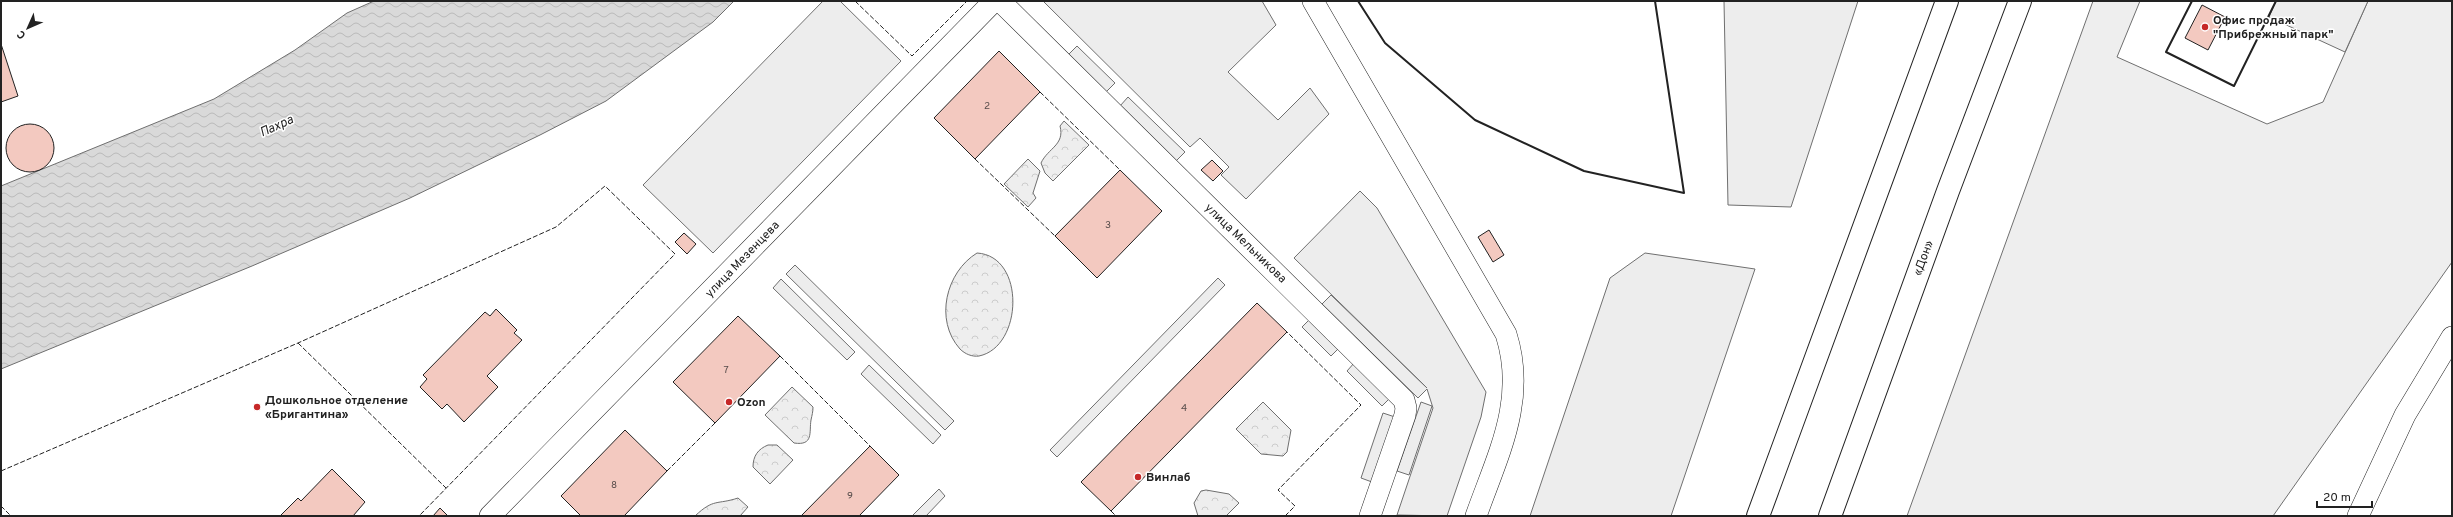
<svg xmlns="http://www.w3.org/2000/svg" width="2453" height="517" font-family="Overpass,sans-serif">
  <style>
    .grass { fill: #eee; stroke: #6f6f6f }
    .forest { fill: url(#forest-crowns); stroke: #6f6f6f }
    .parking { fill: #ededed; stroke: #6f6f6f }
    .water { fill: url(#water-waves); stroke: #6f6f6f }
    .building { fill: #f3c9c0; stroke: #222 }
    .lines { fill: none; stroke-linecap: round; stroke-linejoin: round }
    .minor-casing { stroke: #222; stroke-width: 22 }
    .highway-casing { stroke: #222; stroke-width: 24 }
    .minor { stroke: #fff; stroke-width: 21 }
    .highway { stroke: #fff; stroke-width: 22 }
    .fence { stroke: #222; stroke-width: 1; stroke-dasharray: 5 2; stroke-linecap: butt }
    .wall { stroke: #222; stroke-width: 2 }
    .poi-dot { fill: #c62828; stroke: #fff; stroke-width: 1.5 }
    .labels { text-anchor: middle; stroke-width: 3; stroke-linejoin: round; paint-order: stroke }
    .number-label { font-size: 10px; fill: #564c4a }
    .poi-label { font-size: 12px; font-weight: bold; fill: #222; stroke: #fff; text-anchor: start }
    .street-label { font-size: 12px; fill: #222; stroke: #fff }
    .water-label { font-size: 13px; font-style: italic; fill: #222; stroke: #fff }
  </style>
  <defs>
    <pattern id="forest-crowns" width="20" height="18" patternUnits="userSpaceOnUse"><rect width="20" height="18" fill="#eee"/><path d="M2 6a3 3 0 1 1 6 0M12 15a3 3 0 1 1 6 0" fill="none" stroke="#ccc"/></pattern>
    <pattern id="water-waves" width="16" height="10" patternUnits="userSpaceOnUse"><rect width="16" height="10" fill="#d9d9d9"/><path d="M0 5q4-4 8 0t8 0" fill="none" stroke="#bababa"/></pattern>
  </defs>
  <rect width="100%" height="100%" fill="#fff"/>
  <path class="grass" d="M2093 1H2140L2117 57 2267 124 2323 102 2368 1H2452V262L2273 516H1907Z"/>
  <path class="forest" d="M1064 121 1089 145 1053 181 1045 173 1041 163C1048 148 1065 145 1060 126Z
    M1028 159 1040 171 1033 193 1036 198 1028 207 1004 184Z
    M977 253C1026 256 1023 347 979 356 972 357 965 354 960 349 934 320 946 272 977 253Z
    M792 387 813 407C813 412 812 415 811 420 809 432 814 446 794 443L765 415Z
    M1263 402 1291 430 1287 452 1283 456 1261 454 1236 429Z
    M768 445H777L793 460 770 484 753 467C753 456 758 449 768 445Z
    M1206 490 1229 494 1239 503 1226 516H1198L1194 503 1201 491Z
    M738 498 748 507 740 516H695C714 498 717 505 738 498Z"/>
  <path class="parking" d="M823 1H840L901 61 713 253 643 185Z
    M1043 1H1262L1276 25 1228 72 1278 120 1310 88 1329 114 1246 199 1221 175 1229 167 1200 138 1190 147Z
    M1724 1H1858L1791 207 1728 205Z
    M2276 1H2368L2345 52 2269 17Z
    M1077 46 1115 83 1106 92 1068 55Z
    M1128 97 1185 152 1176 161 1120 106Z
    M1360 191 1377 208 1486 392 1481 417 1447 516 1397 515 1433 408 1427 389 1418 398 1322 304 1331 295 1427 388 1294 258Z
    M1645 253 1755 269 1671 516H1530L1610 278Z
    M795 265 954 421 945 430 786 274Z
    M1218 278 1225 285 1057 457 1050 450Z
    M781 279 855 352 847 360 773 288Z
    M1310 319 1340 347 1331 356 1302 327Z
    M1355 362 1391 397 1382 406 1347 371Z
    M869 365 941 435 933 444 861 374Z
    M1421 402 1432 406 1409 475 1397 471Z
    M1383 413 1395 417 1372 482 1361 478Z
    M939 489 945 496 926 516H912Z"/>
  <path class="water" d="M374 1H734L713 22 606 101 540 135 410 198 252 266 1 369V186L214 99 295 50 347 13Z"/>
  <path class="building" d="M2202 5 2225 17 2208 50 2185 38Z
    M1 44 18 96 1 102Z
    M999 51 1040 92 975 159 934 118Z
    M6 148a24 24 0 1 1 48 0a24 24 0 1 1-48 0Z
    M1212 160 1223 171 1213 181 1201 170Z
    M1120 170 1162 211 1097 278 1055 236Z
    M1489 230 1504 255 1493 262 1478 237Z
    M684 233 696 244 687 254 675 242Z
    M1257 303 1287 332 1111 511 1081 482Z
    M496 309 517 330 514 333 522 340 487 376 498 387 464 422 447 404 442 409 420 387 427 379 423 375 485 312 490 316Z
    M738 316 780 356 715 423 673 382Z
    M625 430 667 471 624 516H581L561 496Z
    M870 446 899 475 859 516H801Z
    M332 469 365 502 353 516H280L298 498 301 501Z
    M440 508 448 516H433Z"/>
  <g class="lines">
    <defs>
      <path id="minor" d="M1000 1 1404 400 1406 408 1405 415 1370 516
        M1313 1 1506 334C1527 400 1498 454 1476 516
        M490 516 994 1
        M2358 516 2405 415 2452 337"/>
      <path id="highway" d="M1758 516 1947 1
        M1830 516 1948 191 2020 1"/>
    </defs>
    <use href="#minor" class="minor-casing"/>
    <use href="#highway" class="highway-casing"/>
    <use href="#minor" class="minor"/>
    <use href="#highway" class="highway"/>
    <path class="fence" d="M855 1 912 56 967 1
      M1040 92 1120 170
      M975 159 1055 236
      M298 343 446 488
      M780 356 870 446
      M1 471 298 343 556 227 605 186 675 254 419 516
      M667 471 715 423
      M1 506 11 516
      M1111 511 1116 516
      M1285 516 1295 506 1278 490 1361 405 1287 332"/>
    <path class="wall" d="M1358 1 1385 43 1475 120 1584 171 1684 193 1655 1
      M2192 1 2166 52 2234 86 2276 1"/>
  </g>
  <g class="poi-dot">
    <circle cx="2205" cy="27" r="4"/>
    <circle cx="729" cy="402" r="4"/>
    <circle cx="257" cy="407" r="4"/>
    <circle cx="1138" cy="477" r="4"/>
  </g>
  <g class="labels">
    <g class="number-label">
      <text x="987" y="109">2</text>
      <text x="1108" y="228">3</text>
      <text x="726" y="373">7</text>
      <text x="1184" y="411">4</text>
      <text x="614" y="488">8</text>
      <text x="850" y="499">9</text>
    </g>
    <g class="poi-label">
      <text x="2213" y="24">Офис продаж<tspan x="2213" dy="14">"Прибрежный парк"</tspan></text>
      <text x="265" y="404">Дошкольное отделение<tspan x="265" dy="14">«Бригантина»</tspan></text>
      <text x="737" y="406">Ozon</text>
      <text x="1146" y="481">Винлаб</text>
    </g>
    <g class="street-label">
      <text transform="translate(1246 243) rotate(44)" y="4">улица Мельникова</text>
      <text transform="translate(1923 258) rotate(-70)" y="4">«Дон»</text>
      <text transform="translate(742 259) rotate(-46)" y="4">улица Мезенцева</text>
    </g>
    <g class="water-label">
      <text transform="translate(276 125) rotate(-24)" y="5">Пахра</text>
    </g>
  </g>
  <rect width="2453" height="517" fill="none" stroke="#222222" stroke-width="4"/>
  <g transform="translate(28 28) rotate(225)" stroke="#ffffff" stroke-width="3" paint-order="stroke">
  <path d="M0-3L7 15L0 10L-7 15Z" fill="#222222"/>
  <text y="-6" font-size="11" font-weight="bold" text-anchor="middle" fill="#222222">С</text>
  </g>
  <path d="M2317 501v6h55v-6" fill="none" stroke="#222222" stroke-width="2"/>
  <text x="2323" y="501" font-size="12" fill="#222222" stroke="#ffffff" stroke-width="3" paint-order="stroke">20 m</text>
</svg>
